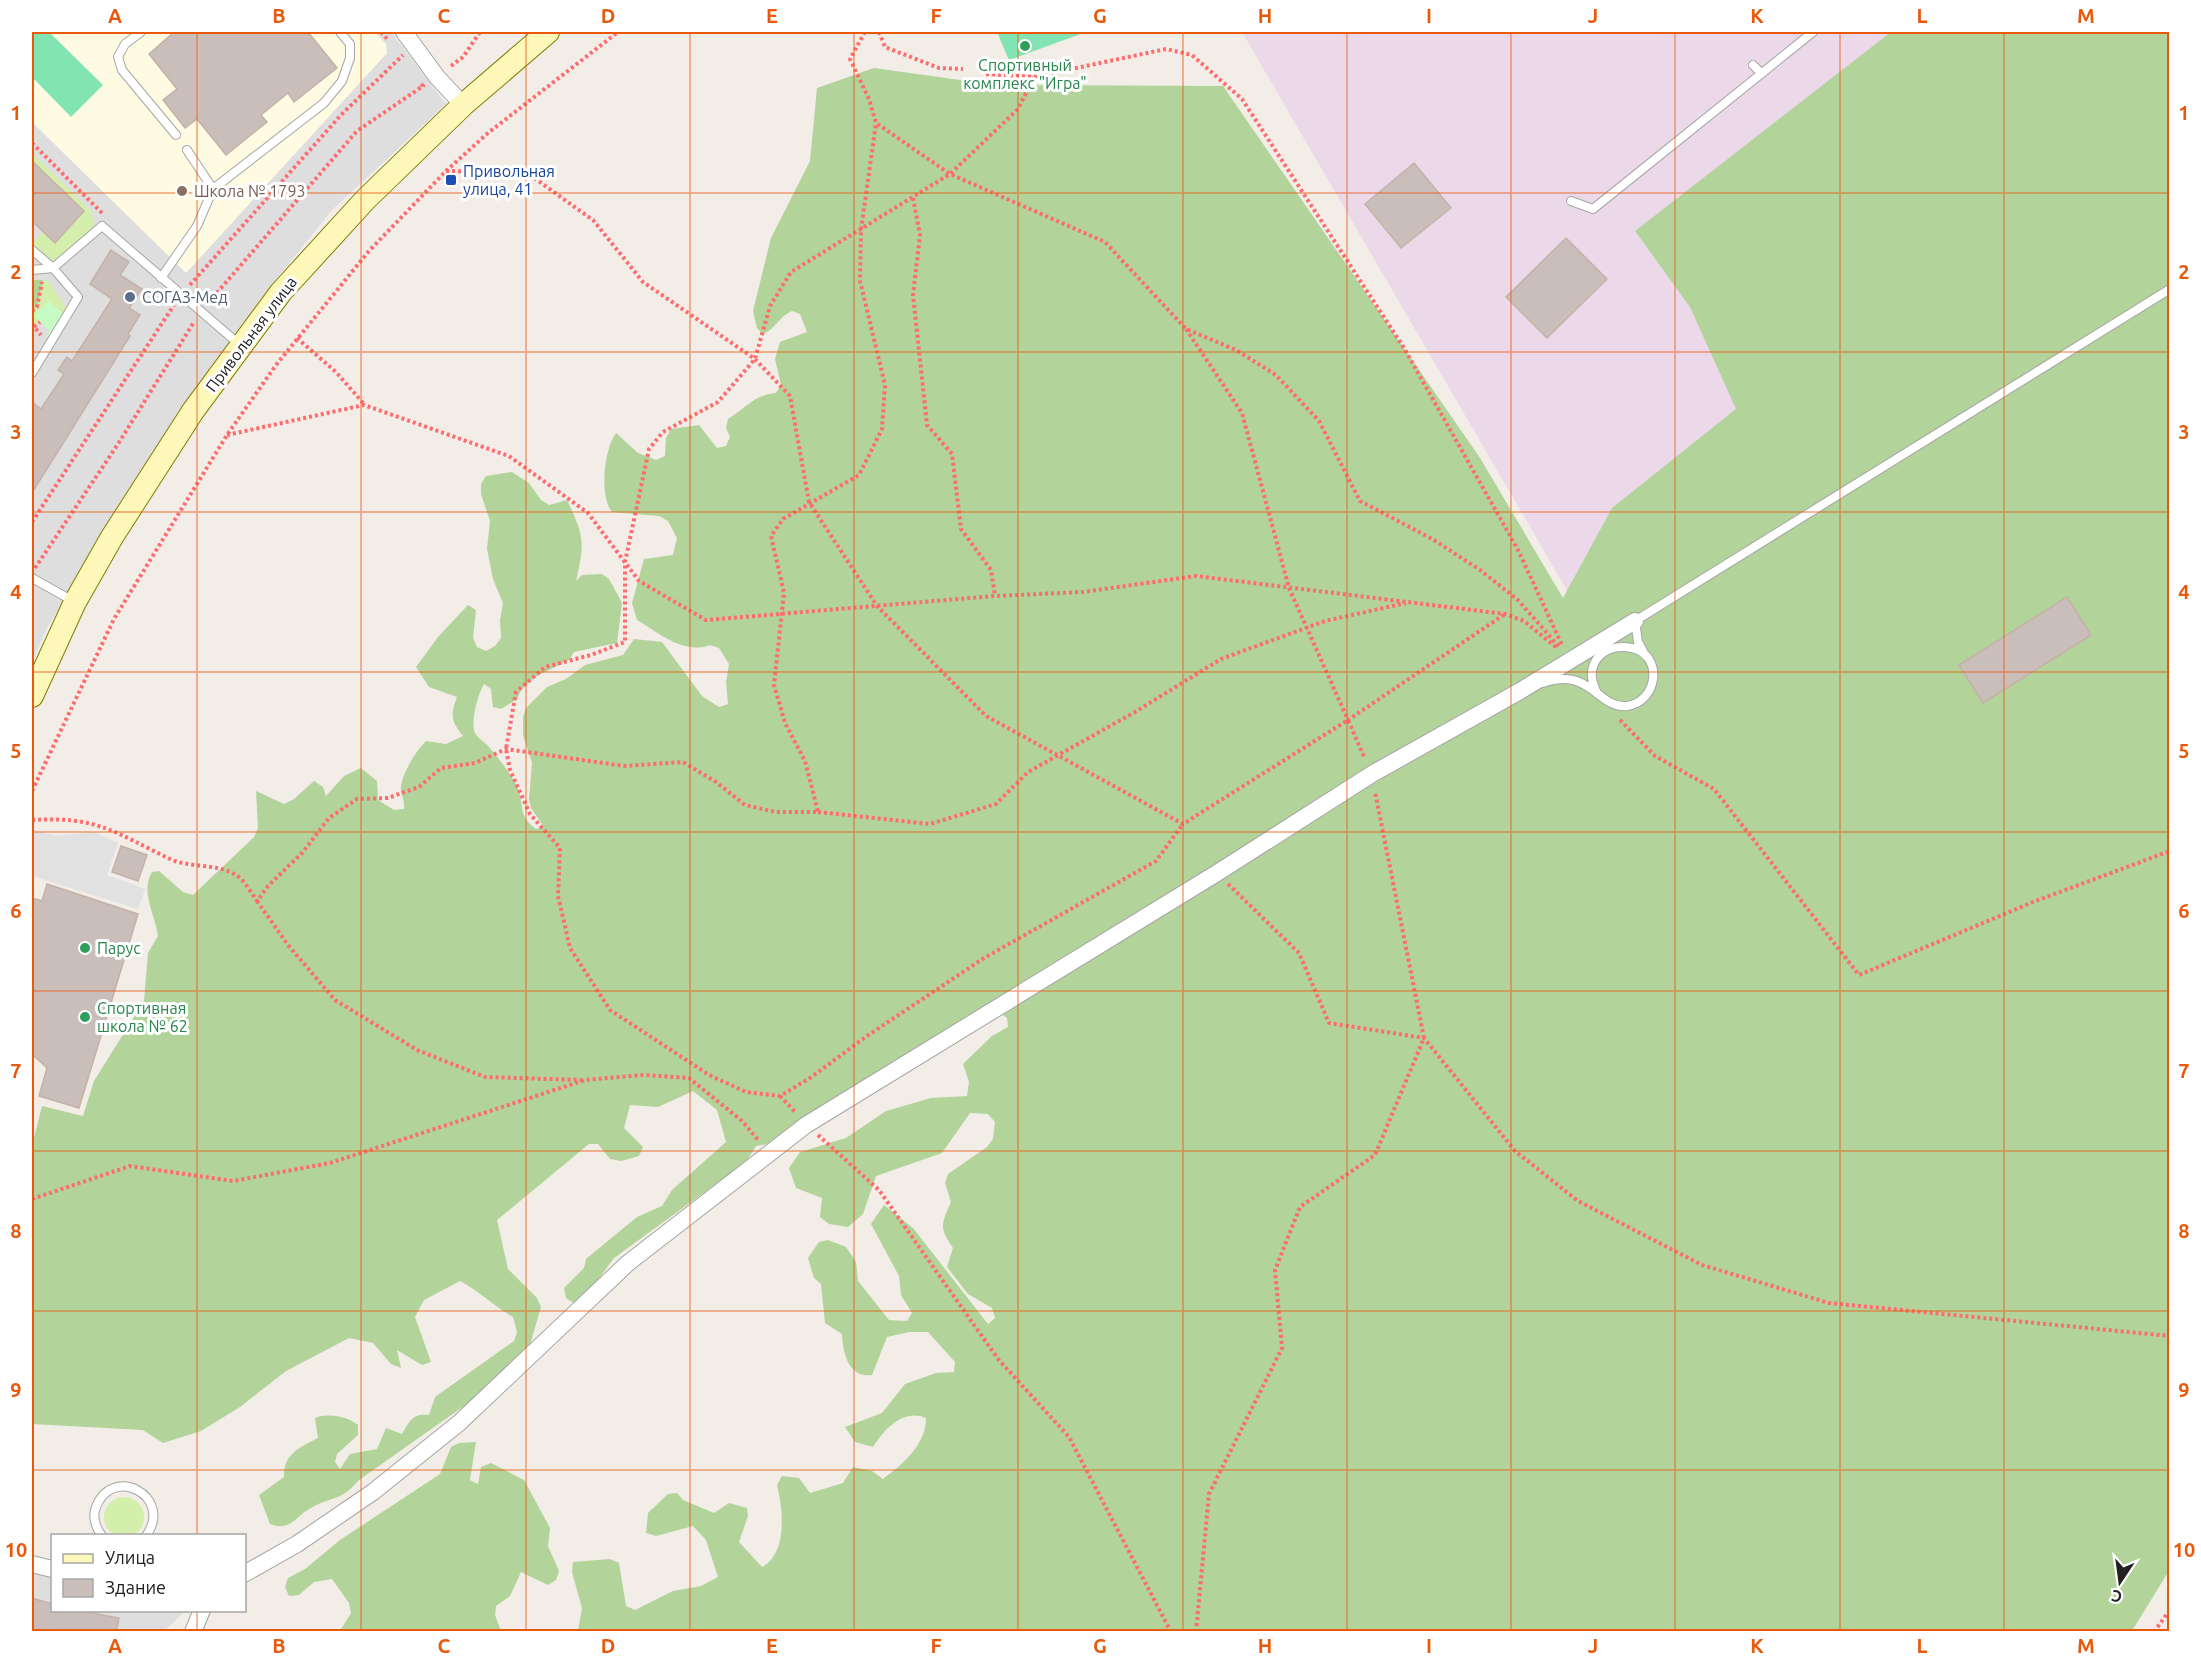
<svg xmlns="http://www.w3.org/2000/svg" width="2201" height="1663" font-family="Ubuntu,sans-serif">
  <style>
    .residential { fill: #dfdede }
    .industrial { fill: #ebd9ea }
    .education { fill: #fffbe3 }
    .grass { fill: #d4eeab }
    .forest { fill: #b2d39a }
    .park { fill: #c6fcc3 }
    .pitch { fill: #82e4b2 }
    .parking { fill: #e1e1e1 }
    .building { fill: #cabeba; stroke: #c4b1a8; stroke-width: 1.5 }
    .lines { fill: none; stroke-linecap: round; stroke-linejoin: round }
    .lane-casing { stroke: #a5a5a5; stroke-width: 10 }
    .street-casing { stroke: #a5a5a5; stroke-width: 18 }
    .secondary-casing { stroke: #807e00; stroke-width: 24 }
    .path { stroke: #ff6b6e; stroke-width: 4; stroke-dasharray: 3 3; stroke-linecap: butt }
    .lane { stroke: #fff; stroke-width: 8 }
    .street { stroke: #fff; stroke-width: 16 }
    .secondary { stroke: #fdf8ba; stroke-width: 22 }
    .grid { fill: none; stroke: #e8590c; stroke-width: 1.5; stroke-opacity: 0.55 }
    .leisure-dot { fill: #2e9e5b; stroke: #fff; stroke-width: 2 }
    .transit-dot { fill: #1a4fb4; stroke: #fff; stroke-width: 2 }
    .education-dot { fill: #8d6e63; stroke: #fff; stroke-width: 2 }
    .service-dot { fill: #5c6f8a; stroke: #fff; stroke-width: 2 }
    .labels { text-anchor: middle; stroke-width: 6; stroke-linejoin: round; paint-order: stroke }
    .leisure-label { font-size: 16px; fill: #27864d; stroke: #fff; text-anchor: start }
    .transit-label { font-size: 16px; fill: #164399; stroke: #fff; text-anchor: start }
    .education-label { font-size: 16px; fill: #785e54; stroke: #fff; text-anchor: start }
    .service-label { font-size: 16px; fill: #4e5e75; stroke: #fff; text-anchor: start }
    .street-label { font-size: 16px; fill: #212121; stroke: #fff }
    .neatline { fill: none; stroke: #e8590c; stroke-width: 2 }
    .grid-label { font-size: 20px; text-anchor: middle; font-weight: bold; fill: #e8590c }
  </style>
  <rect width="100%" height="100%" fill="#f2ede7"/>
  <path class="residential" d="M32 32H391L446 104 333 209 269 288 198 384 101 535 46 630 32 662Z
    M32 1571 52 1576V1610L185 1611 164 1631H32Z"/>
  <path class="industrial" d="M1242 32H2169L1572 599Z"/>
  <path class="education" d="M32 32H375L386 44 387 53 186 273 32 122Z"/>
  <path class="grass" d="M32 153 91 211 95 229 56 264 32 244 43 232 55 243 84 211 32 161Z
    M43 280 49 282 69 312 66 316 34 315 40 322 34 327 32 324V311L37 307Z
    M104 1517a20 20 0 1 1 40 0a20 20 0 1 1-40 0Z"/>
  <path class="forest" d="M1891 32H2169L2170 1569 2132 1631H578L582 1608 572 1572 573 1562 610 1559 619 1563 626 1606 635 1610 673 1591 701 1586 718 1577 706 1540 693 1526 656 1536 646 1533 648 1513 668 1494 677 1493 683 1500 714 1513 729 1503 747 1508 748 1516 739 1542 762 1567C788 1553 783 1509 777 1485L782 1476 799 1478 810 1493 843 1483 853 1467 872 1471 883 1479C902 1465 926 1445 926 1418 904 1408 884 1429 873 1447L855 1442 845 1427 882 1413 905 1384 936 1373 954 1372 955 1362 928 1332H909L887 1337 872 1375C848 1378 843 1353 842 1334L825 1323 821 1284 814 1278 808 1258 819 1242 828 1240 846 1247 856 1262 858 1281 889 1320 907 1321 912 1313 901 1295 899 1276 871 1224 884 1205 913 1228 988 1324 995 1318 992 1308 968 1294 947 1267 953 1248C939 1227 941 1225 951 1202L945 1183 948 1174 987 1147 993 1139 995 1122 988 1114 970 1113 942 1153 876 1176 863 1214 848 1227 829 1224 820 1217 822 1198 796 1188 789 1168 800 1152 846 1138 886 1111 931 1098 967 1096 969 1082 963 1064 992 1036 1008 1027 1007 1018 999 1012 774 1143 756 1146 746 1162 614 1258 583 1300 575 1304 566 1298 564 1288 584 1268 586 1259 637 1217 662 1206 672 1190 726 1142 717 1110 693 1091 658 1107 630 1105 624 1128 643 1147 639 1156 621 1161 610 1159 598 1144H589L497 1220 508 1269 537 1298 541 1307 530 1345 474 1399 359 1480C339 1503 333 1495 311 1508 295 1516 291 1532 270 1524L259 1495 284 1477C283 1454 300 1447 318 1438L315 1418C328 1413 347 1416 358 1425V1435L337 1454 335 1462 340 1469 350 1454 377 1449 386 1428 402 1434C409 1422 413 1412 429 1415L435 1397 514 1341 517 1332 513 1317C494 1306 479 1291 460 1281L424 1300 415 1317 431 1362 422 1365 397 1350 401 1368 391 1364 373 1343 349 1338 286 1371 240 1407 201 1431 163 1443 143 1430 32 1424V1146L42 1106 83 1116 94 1081 144 1001 148 953 158 936C155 914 140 892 152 872L159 871 183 892 193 895 254 837 258 828 256 791 284 804 294 799 314 781 323 787 326 796 344 776 361 768 377 781 378 800 394 810 404 809C405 801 402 798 401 791 399 778 417 749 426 741L446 744 463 736C451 721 450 715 457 697L429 687 416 667 438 637 468 605 476 610 473 638 477 647 486 651 495 646 501 638 500 620 503 603 493 579 487 549 490 521 481 494V484L486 476 512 472 529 483 541 500 549 505 567 500C584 536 585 542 576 581L582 575 602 574 609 579 622 603 617 643 574 652 569 660 535 677 521 690 517 699 501 709 493 707 491 689 484 684C478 694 470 722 475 733 477 738 485 742 488 746 498 757 509 772 516 784 525 801 516 815 536 829L544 827 531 808 529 799 532 763 523 735V717L526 708 547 687 566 679 585 665 623 655 634 639 662 642 702 696 719 707 728 704 726 682 729 664 719 648 710 645C684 655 659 633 637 620L632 603 644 559 673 555 677 538 668 521 659 516 612 512C599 496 604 449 616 433L638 453 656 460 665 456 666 438 671 429 699 425 717 448 726 446 730 437 726 428 728 419C748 407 752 396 776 393L781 385 775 359 780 342 807 332 800 314 792 311C779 316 776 329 763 334L757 328 753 311 771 238 810 161 817 88 874 68 996 85 1223 86 1480 458 1563 598 1612 508 1736 409 1690 307 1635 231Z
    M33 280H43L37 307 32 311Z
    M476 1442 470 1480 478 1484 481 1467 491 1463 524 1480 550 1528 548 1546 559 1571 556 1580 548 1585 521 1572 510 1596 496 1606 495 1615 501 1631H340L351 1613 349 1603 332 1579 314 1582 299 1595 289 1596 285 1587 288 1578 305 1569 340 1540 440 1474 451 1447 459 1443Z"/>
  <path class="park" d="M49 301 66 316 51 341 47 336 50 331 33 315Z"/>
  <path class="pitch" d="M33 32H49L103 85 71 117 32 77Z
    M997 32H1086L1009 60Z"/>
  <path class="parking" d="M34 830 57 836 94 832 118 843 107 875 145 889 138 909 32 876Z"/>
  <path class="building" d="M174 32H308L337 68 294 102 288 93 261 115 267 122 226 155 197 119 185 128 163 100 177 89 149 54Z
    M32 161 84 211 55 243 32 221Z
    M1414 163 1451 208 1401 248 1365 204Z
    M1566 238 1607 279 1547 338 1506 297Z
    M111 250 129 262 120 275 142 289 129 308 140 315 128 334 130 336 32 493V402L41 409 64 374 58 370 67 357 72 361 112 299 90 284Z
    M2067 597 2091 635 1983 703 1959 665Z
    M121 846 147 855 138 881 112 872Z
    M47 884 138 914 79 1108 39 1096 47 1068 32 1054V898L42 901Z
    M32 1598 52 1604V1611H81L119 1618 116 1632H32Z"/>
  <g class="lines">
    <defs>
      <path id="lane" d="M141 32 125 44 118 57 122 70 176 135
        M1753 65 1760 72
        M187 150 213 189
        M1571 201 1593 209 1813 32
        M32 250 53 268
        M32 270 53 268
        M161 278 197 226 213 189 324 103 342 81 350 58V44L340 32
        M32 373 78 297 53 268 102 226 240 345
        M32 578 75 602
        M1645 655 1638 642 1635 621 2170 289
        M1543 683C1591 666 1597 709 1627 706 1658 702 1664 655 1632 648 1603 642 1583 664 1596 691
        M102 1536C96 1528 93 1519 95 1510 110 1462 175 1496 146 1536"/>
      <path id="street" d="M404 32 437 77 463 105
        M32 1564 52 1569
        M244 1574 297 1544 373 1492 459 1423 628 1263 806 1125 1217 873 1372 774 1520 691 1635 621
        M193 1632 202 1610"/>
      <path id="secondary" d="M32 696 75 602 112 537 193 411 281 292 365 200 463 105 548 32"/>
    </defs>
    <use href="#lane" class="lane-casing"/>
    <use href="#street" class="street-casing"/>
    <use href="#secondary" class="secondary-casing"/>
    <path class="path" d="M381 32 388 40
      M865 32 850 59 869 99 876 123 950 174 1105 242 1186 329 1236 350 1276 375 1319 421 1360 501 1434 540 1480 570 1518 600 1560 648
      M879 32 885 47 939 68 963 69
      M451 66 463 57 480 32
      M986 74 1034 77 1166 49 1192 55 1242 99 1404 348 1518 550 1562 645
      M1034 77 1018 109 950 174 791 272 770 306 755 359 718 402 663 432 649 449 625 562V642L591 655 545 667 516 692 506 749 510 770 530 814 560 848 558 896 570 948 610 1010 709 1075 746 1092 780 1096 810 1078 867 1036 984 958 1156 861 1183 824
      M32 143 103 214
      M446 171 526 172 593 220 643 282 755 359 790 396 809 502 877 606 986 716 1183 824 1348 720 1365 759
      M913 198 920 235 913 295 927 425 952 454 961 529 991 570 995 596
      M190 285 341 115 403 55
      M209 302 357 131 423 86 421 84
      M32 311 37 307 42 282
      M32 324 41 335
      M34 327 40 322
      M1186 329 1242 413 1289 588 1348 720 1505 614
      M297 338 336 372 364 404
      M227 435 364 405 509 456 588 513 639 581 706 620 995 596 1083 592 1196 576 1505 614 1524 621 1557 648
      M32 522 174 305
      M35 568 118 444 194 322
      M1620 720 1655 756 1714 789 1859 975 2033 902 2170 851
      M32 791 114 619 227 435 276 365 369 251 446 171 488 133 618 32
      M818 812 930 824 996 804 1028 772 1135 712 1221 659 1325 621 1406 603
      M32 820C97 816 114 832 170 859 191 869 223 862 241 879 247 885 252 894 257 901L268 886 302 853 329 818 357 799 388 798 419 787 441 768 475 763 506 749 624 766 683 762 716 782 745 805 775 812H818L805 761 785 723 774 685 784 593 771 536 783 519 859 475 882 429 885 385 860 281 861 230 876 123
      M1228 884 1299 953 1329 1023 1424 1038 1515 1151 1578 1201 1702 1265 1829 1303 2170 1336
      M257 901 288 945 335 1000 417 1050 485 1077 582 1080
      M780 1096 796 1113
      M818 1135 879 1190 998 1359 1069 1437 1171 1632
      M32 1199 130 1166 233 1181 330 1163 585 1080 644 1075 689 1078 742 1121 759 1141
      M1196 1632 1209 1494 1282 1348 1275 1270 1300 1207 1375 1155 1424 1038 1375 792
      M2154 1632 2170 1610"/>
    <use href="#lane" class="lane"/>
    <use href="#street" class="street"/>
    <use href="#secondary" class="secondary"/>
  </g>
  <path class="grid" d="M197 32V1536M361 32V1632M526 32V1632M690 32V1632M854 32V1632M1018 32V1632M1183 32V1632M1347 32V1632M1511 32V1632M1675 32V1632M1840 32V1632M2004 32V1632M32 193H2170M32 352H2170M32 512H2170M32 672H2170M32 832H2170M32 991H2170M32 1151H2170M32 1311H2170M32 1470H2170M197 1610V1632"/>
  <g class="leisure-dot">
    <circle cx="1025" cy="46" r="6"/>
    <circle cx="85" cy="948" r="6"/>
    <circle cx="85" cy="1017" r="6"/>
  </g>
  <rect class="transit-dot" x="445" y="174" width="12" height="12" rx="3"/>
  <circle class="education-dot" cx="182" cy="191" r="6"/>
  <circle class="service-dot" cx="130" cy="297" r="6"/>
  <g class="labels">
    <g class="leisure-label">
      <text x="1025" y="71" text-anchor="middle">Спортивный<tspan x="1025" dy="18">комплекс "Игра"</tspan></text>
      <text x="97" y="954">Парус</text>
      <text x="97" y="1014">Спортивная<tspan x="97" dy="18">школа № 62</tspan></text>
    </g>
    <g class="transit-label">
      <text x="463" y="177">Привольная<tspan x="463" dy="18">улица, 41</tspan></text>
    </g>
    <g class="education-label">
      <text x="194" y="197">Школа № 1793</text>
    </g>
    <g class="service-label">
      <text x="142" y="303">СОГАЗ-Мед</text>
    </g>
    <g class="street-label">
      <text transform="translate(251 334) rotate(-53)" y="6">Привольная улица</text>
    </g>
  </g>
  <rect width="2201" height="1663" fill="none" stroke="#ffffff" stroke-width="66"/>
  <rect x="51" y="1534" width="195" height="78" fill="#ffffff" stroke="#a6a6a6" stroke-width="1.5"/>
  <rect x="63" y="1554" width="30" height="9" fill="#fdf8ba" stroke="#a6a6a6" stroke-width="1.5"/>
  <text x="105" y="1564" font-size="18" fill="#212121">Улица</text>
  <rect x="63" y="1579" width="30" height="18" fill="#cabeba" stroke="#a6a6a6" stroke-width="1.5"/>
  <text x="105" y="1594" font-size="18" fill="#212121">Здание</text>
  <g transform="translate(2120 1582) rotate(193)" stroke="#ffffff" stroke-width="4.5" paint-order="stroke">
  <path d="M0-4.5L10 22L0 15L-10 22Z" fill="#212121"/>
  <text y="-9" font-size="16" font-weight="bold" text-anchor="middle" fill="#212121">С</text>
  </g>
  <rect x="33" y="33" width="2135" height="1597" class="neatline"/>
  <g class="grid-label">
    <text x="115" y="23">A</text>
    <text x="279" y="23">B</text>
    <text x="444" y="23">C</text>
    <text x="608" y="23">D</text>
    <text x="772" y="23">E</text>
    <text x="936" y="23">F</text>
    <text x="1100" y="23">G</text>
    <text x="1265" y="23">H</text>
    <text x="1429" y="23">I</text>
    <text x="1593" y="23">J</text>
    <text x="1757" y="23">K</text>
    <text x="1922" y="23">L</text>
    <text x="2086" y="23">M</text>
    <text x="16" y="120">1</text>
    <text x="2184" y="120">1</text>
    <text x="16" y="279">2</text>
    <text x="2184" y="279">2</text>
    <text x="16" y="439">3</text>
    <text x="2184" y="439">3</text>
    <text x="16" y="599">4</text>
    <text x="2184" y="599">4</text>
    <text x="16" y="758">5</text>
    <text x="2184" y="758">5</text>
    <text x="16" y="918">6</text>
    <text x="2184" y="918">6</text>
    <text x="16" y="1078">7</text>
    <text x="2184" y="1078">7</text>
    <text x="16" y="1238">8</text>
    <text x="2184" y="1238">8</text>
    <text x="16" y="1397">9</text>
    <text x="2184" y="1397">9</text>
    <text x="16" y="1557">10</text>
    <text x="2184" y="1557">10</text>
    <text x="115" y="1653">A</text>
    <text x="279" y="1653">B</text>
    <text x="444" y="1653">C</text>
    <text x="608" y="1653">D</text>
    <text x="772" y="1653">E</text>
    <text x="936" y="1653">F</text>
    <text x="1100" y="1653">G</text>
    <text x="1265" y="1653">H</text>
    <text x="1429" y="1653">I</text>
    <text x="1593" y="1653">J</text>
    <text x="1757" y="1653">K</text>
    <text x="1922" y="1653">L</text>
    <text x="2086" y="1653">M</text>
  </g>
</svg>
